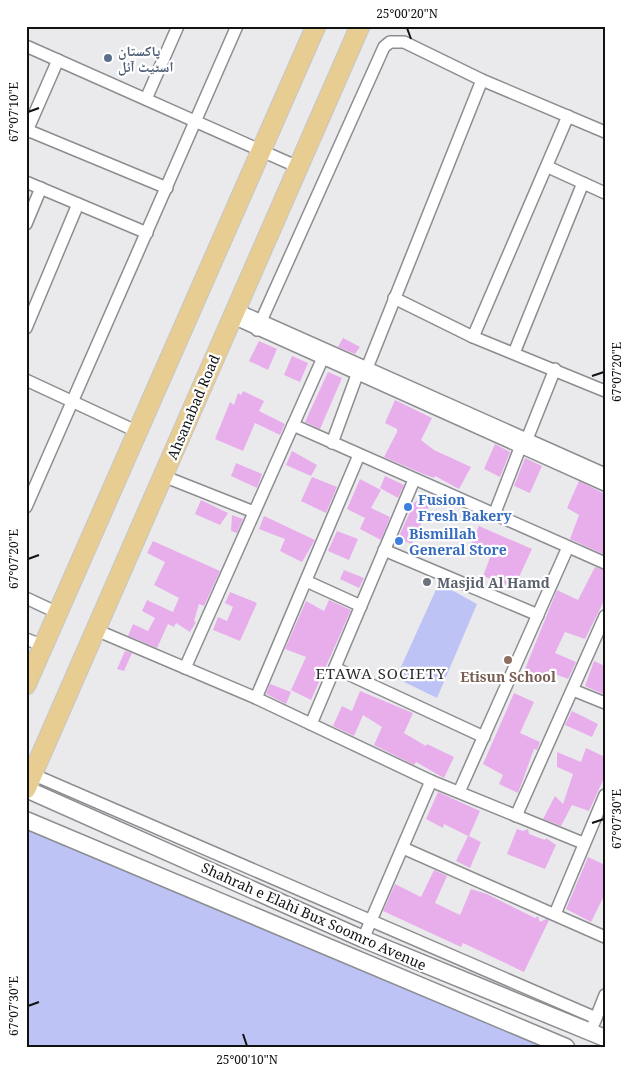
<svg xmlns="http://www.w3.org/2000/svg" width="631" height="1073" viewBox="0 0 631 1073" font-family="'Noto Serif','Noto Naskh Arabic',serif">
  <style>
    .green { fill: #bdc3f5 }
    .building { fill: #e8aeec }
    .lines { fill: none; stroke-linecap: round; stroke-linejoin: round }
    .street-casing { stroke: #8c8d90; stroke-width: 14 }
    .secondary-casing { stroke: #8c8d90; stroke-width: 19 }
    .primary-casing { stroke: #c6c6c6; stroke-width: 21 }
    .street { stroke: #fff; stroke-width: 11 }
    .secondary { stroke: #fff; stroke-width: 16 }
    .primary { stroke: #e8cd92; stroke-width: 19 }
    .ticks { fill: none; stroke: #121213; stroke-width: 2 }
    .service-dot { fill: #5c6f8a; stroke: #fff; stroke-width: 2 }
    .shop-dot { fill: #3f7fe0; stroke: #fff; stroke-width: 2 }
    .worship-dot { fill: #6b7280; stroke: #fff; stroke-width: 2 }
    .education-dot { fill: #8d6e63; stroke: #fff; stroke-width: 2 }
    .labels { text-anchor: middle; dominant-baseline: central; stroke-width: 4.5; stroke-linejoin: round; paint-order: stroke }
    .service-label { font-size: 14px; font-weight: bold; fill: #4e5e75; stroke: #fff; text-anchor: start }
    .street-label { font-size: 14px; fill: #121213; stroke: #fff }
    .shop-label { font-size: 14px; font-weight: bold; fill: #366cbe; stroke: #fff; text-anchor: start }
    .worship-label { font-size: 14px; font-weight: bold; fill: #5b616d; stroke: #fff; text-anchor: start }
    .education-label { font-size: 14px; font-weight: bold; fill: #785e54; stroke: #fff }
    .neighbourhood-label { font-size: 15px; letter-spacing: 1px; fill: #2b2c2e; stroke: #fff }
    .neatline { fill: none; stroke: #121213; stroke-width: 2 }
    .ticks-label { font-size: 12px; text-anchor: middle; fill: #121213 }
  </style>
  <rect width="100%" height="100%" fill="#eaeaed"/>
  <g class="green">
    <path d="M439 583 477 604 437 698 396 678Z"/>
    <path d="M26 821 556 1047H26Z"/>
  </g>
  <g class="building">
    <path d="M343 338 360 347 355 354 338 347Z"/>
    <path d="M259 341 277 349 268 370 249 361Z"/>
    <path d="M292 356 308 363 300 382 284 375Z"/>
    <path d="M328 372 342 378 320 429 305 422Z"/>
    <path d="M243 391 264 401 259 411 285 424 280 435 255 423 243 451 215 439 230 402 234 405 238 393 241 395Z"/>
    <path d="M395 400 432 418 421 440 434 450 471 467 459 489 435 476 434 478 421 473 384 457 397 432V429L385 423Z"/>
    <path d="M495 444 510 452 500 477 484 469Z"/>
    <path d="M292 451 317 465 311 476 286 465Z"/>
    <path d="M525 458 542 466 530 493 514 486Z"/>
    <path d="M236 463 262 474 257 488 231 476Z"/>
    <path d="M385 476 404 485 398 498 380 488Z"/>
    <path d="M312 477 337 487 326 513 301 501Z"/>
    <path d="M360 479 381 490 371 508 390 517 381 540 360 529 365 518 347 509Z"/>
    <path d="M579 481 605 494V555L570 539 579 515 567 508Z"/>
    <path d="M420 499 430 504 412 544 402 540 400 534 414 503Z"/>
    <path d="M201 500 228 513 220 525 195 514Z"/>
    <path d="M232 515 243 519 237 533 231 531Z"/>
    <path d="M264 516 315 540 302 562 280 551 285 539 259 529Z"/>
    <path d="M479 526 532 549 514 588 483 576 491 555 470 546Z"/>
    <path d="M337 531 358 539 349 560 328 551Z"/>
    <path d="M153 541 220 571 204 606 199 604 194 621 196 622 190 632 176 623 174 627 168 624 157 648 128 636 133 624 148 631 155 618 142 611 147 600 173 612 179 598 154 585 165 562 147 553Z"/>
    <path d="M595 567 605 570V598L600 609 585 639 565 632 555 653 576 662 568 679 547 671 541 683 523 674 557 590 578 600Z"/>
    <path d="M344 570 364 578 359 588 340 579Z"/>
    <path d="M230 592 257 603 240 641 213 630 218 617 227 621 233 607 225 603Z"/>
    <path d="M329 600 351 610 311 700 291 690 306 657 285 649 306 601 324 611Z"/>
    <path d="M125 651 132 653 124 671 117 669Z"/>
    <path d="M594 661 605 666V695L585 686Z"/>
    <path d="M270 684 291 692 286 704 266 694Z"/>
    <path d="M360 691 413 713 404 733 426 746 427 744 454 757 444 778 416 762 414 765 374 745 382 727 363 715 354 736 333 726 342 706 352 711Z"/>
    <path d="M514 693 534 702 520 733 540 742 537 750 534 749 518 793 499 784 503 775 483 764Z"/>
    <path d="M572 711 598 724 592 737 565 725Z"/>
    <path d="M586 748 605 757V776L589 811 572 805 561 826 543 819 555 796 563 804 573 774 557 767V752L581 762Z"/>
    <path d="M438 792 480 811 469 836 481 842 470 868 456 861 468 836 444 824 443 828 426 819Z"/>
    <path d="M517 829 523 831 528 829 529 834 545 840 546 838 556 845 545 869 507 854Z"/>
    <path d="M588 857 605 865V894L591 922 566 909Z"/>
    <path d="M434 870 447 876 435 903 460 915 471 889 487 894 535 918 538 916 540 922 546 919 549 920 524 972 463 943 461 947 383 911 395 884 421 897Z"/>
  </g>
  <g class="lines">
    <defs>
      <g id="street">
        <path d="M26 46 298 167"/>
        <path d="M146 99 178 26"/>
        <path d="M27 130 167 188"/>
        <path d="M26 133 58 60"/>
        <path d="M548 167 605 193"/>
        <path d="M26 182 147 233"/>
        <path d="M26 224 41 188"/>
        <path d="M394 298 473 337 605 391"/>
        <path d="M235 309 605 474"/>
        <path d="M231 317 605 485"/>
        <path d="M26 328 78 204"/>
        <path d="M257 330 384 47 390 42H404L482 80 605 132"/>
        <path d="M473 337 568 116"/>
        <path d="M514 353 583 183"/>
        <path d="M367 368 482 80"/>
        <path d="M26 380 138 432"/>
        <path d="M293 425 605 563"/>
        <path d="M527 439 555 369"/>
        <path d="M332 443 357 375"/>
        <path d="M163 476 254 512"/>
        <path d="M26 507 237 26"/>
        <path d="M494 515 520 448"/>
        <path d="M384 550 538 615"/>
        <path d="M306 581 361 606"/>
        <path d="M26 598 58 613"/>
        <path d="M96 630 256 698 431 781 583 843"/>
        <path d="M26 639 44 646"/>
        <path d="M185 668 322 360"/>
        <path d="M335 668 484 737"/>
        <path d="M573 690 605 703"/>
        <path d="M256 698 359 455"/>
        <path d="M311 724 414 480"/>
        <path d="M32 774 596 1018"/>
        <path d="M459 792 568 547"/>
        <path d="M516 816 605 616"/>
        <path d="M403 848 605 937"/>
        <path d="M555 914 605 795"/>
        <path d="M363 939 431 781"/>
        <path d="M594 1023 605 995"/>
      </g>
      <g id="secondary">
        <path d="M26 789 363 939 605 1038"/>
        <path d="M26 820 566 1047"/>
      </g>
      <g id="primary">
        <path d="M26 685 316 26"/>
        <path d="M26 789 360 26"/>
      </g>
    </defs>
    <use href="#street" class="street-casing"/>
    <use href="#secondary" class="secondary-casing"/>
    <use href="#primary" class="primary-casing"/>
    <use href="#street" class="street"/>
    <use href="#secondary" class="secondary"/>
    <use href="#primary" class="primary"/>
  </g>
  <path class="ticks" d="M407 28 411 39M28 112 39 108M592 376 604 372M28 559 39 555M592 823 604 819M28 1006 39 1002M243 1034 247 1046"/>
  <circle class="service-dot" cx="108" cy="58" r="5"/>
  <g class="shop-dot">
    <circle cx="408" cy="507" r="5"/>
    <circle cx="399" cy="541" r="5"/>
  </g>
  <circle class="worship-dot" cx="427" cy="582" r="5"/>
  <circle class="education-dot" cx="508" cy="660" r="5"/>
  <g class="labels">
    <g class="service-label">
      <text x="118" y="50">پاکستان<tspan x="118" dy="16">اسٹیٹ آئل</tspan></text>
    </g>
    <g class="street-label">
      <text transform="translate(193 407) rotate(-67)">Ahsanabad Road</text>
      <text transform="translate(314 916) rotate(24)">Shahrah e Elahi Bux Soomro Avenue</text>
    </g>
    <g class="shop-label">
      <text x="418" y="499">Fusion<tspan x="418" dy="16">Fresh Bakery</tspan></text>
      <text x="409" y="533">Bismillah<tspan x="409" dy="16">General Store</tspan></text>
    </g>
    <g class="worship-label">
      <text x="437" y="582">Masjid Al Hamd</text>
    </g>
    <g class="education-label">
      <text x="508" y="676">Etisun School</text>
    </g>
    <g class="neighbourhood-label">
      <text x="381" y="673">ETAWA SOCIETY</text>
    </g>
  </g>
  <rect width="631" height="1073" fill="none" stroke="#ffffff" stroke-width="55"/>
  <rect x="28" y="28" width="576" height="1018" class="neatline"/>
  <g class="ticks-label">
    <text x="407" y="18">25°00'20"N</text>
    <text transform="translate(14 112) rotate(-90)" y="4">67°07'10"E</text>
    <text transform="translate(617 372) rotate(-90)" y="4">67°07'20"E</text>
    <text transform="translate(14 559) rotate(-90)" y="4">67°07'20"E</text>
    <text transform="translate(617 819) rotate(-90)" y="4">67°07'30"E</text>
    <text transform="translate(14 1006) rotate(-90)" y="4">67°07'30"E</text>
    <text x="247" y="1064">25°00'10"N</text>
  </g>
</svg>
